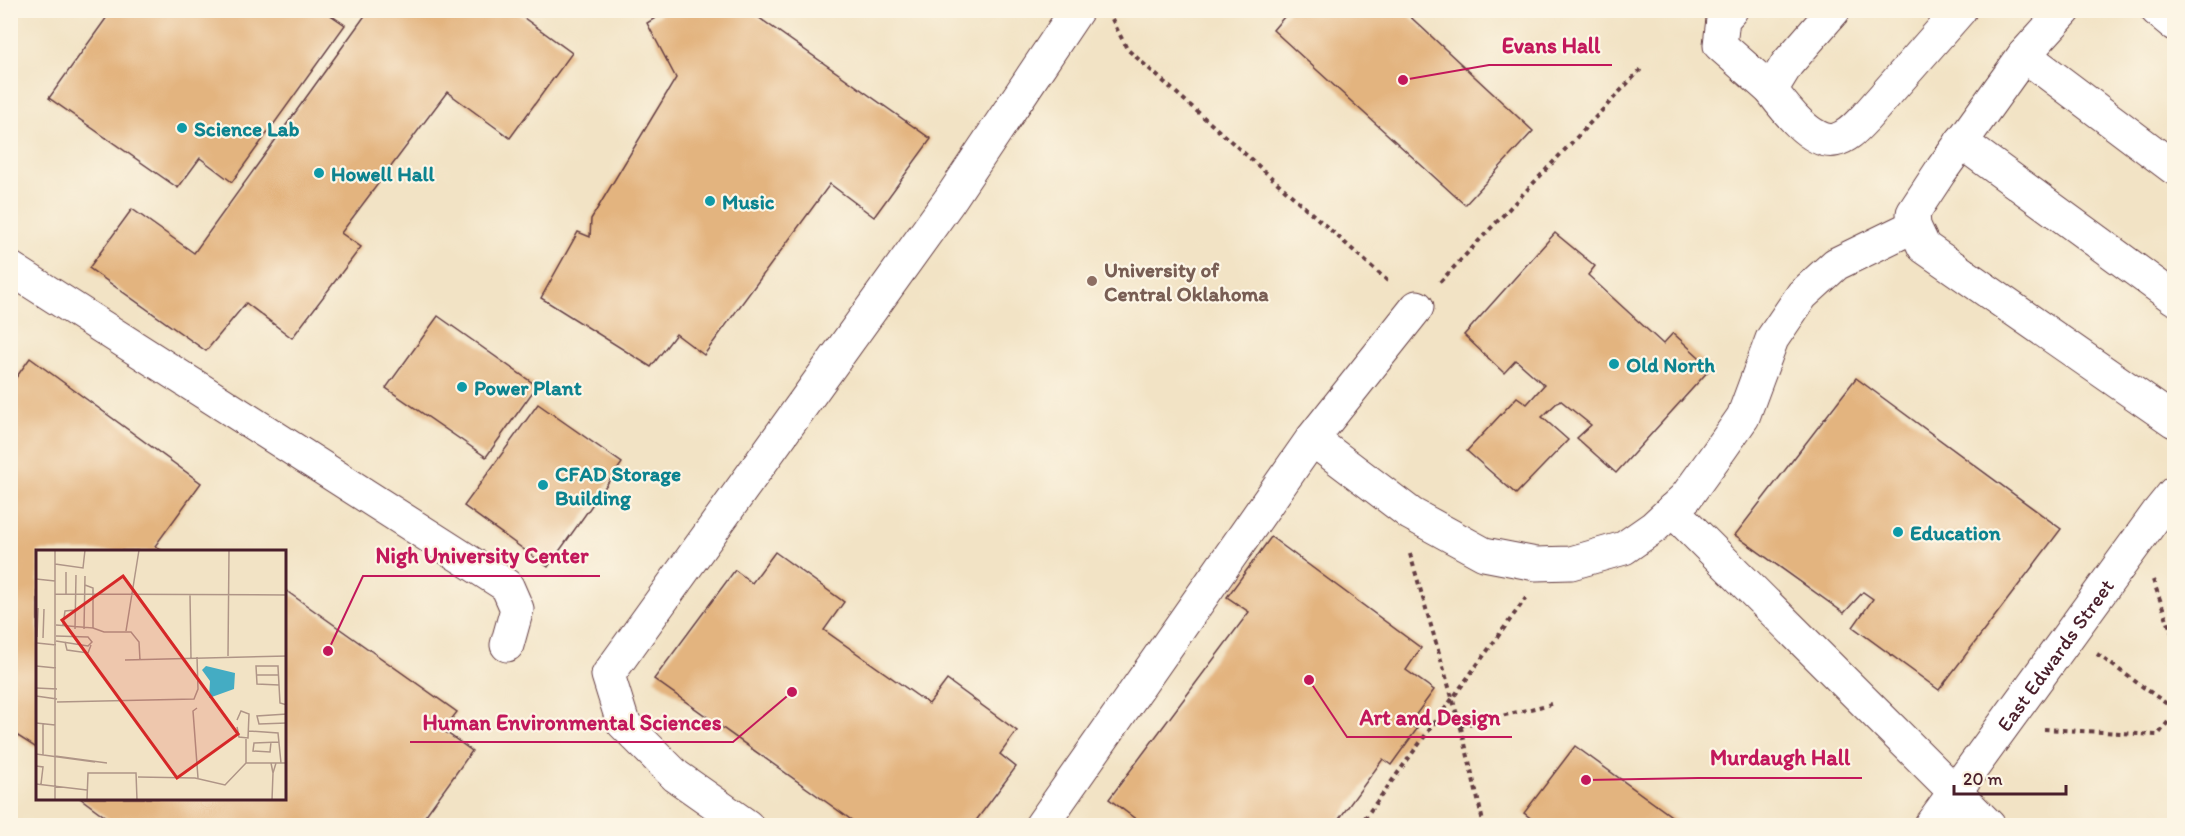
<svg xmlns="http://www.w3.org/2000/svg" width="2185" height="836" viewBox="0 0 2185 836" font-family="Itim,sans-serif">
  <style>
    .building { fill: #e3b47f }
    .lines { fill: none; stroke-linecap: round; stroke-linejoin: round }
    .minor-casing { stroke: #633c42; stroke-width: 35 }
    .path { stroke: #633c42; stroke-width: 4; stroke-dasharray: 4.5 4.5; stroke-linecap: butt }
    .minor { stroke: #fff; stroke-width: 33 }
    .culture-dot { fill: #0f9aa8; stroke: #fcf5e5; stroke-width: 2 }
    .education-dot { fill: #8d6e63; stroke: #fcf5e5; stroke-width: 2 }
    .labels { text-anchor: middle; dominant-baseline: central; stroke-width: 4.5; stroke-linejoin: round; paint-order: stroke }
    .culture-label { font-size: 21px; font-weight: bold; fill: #0d838f; stroke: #fcf5e5; text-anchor: start }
    .education-label { font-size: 21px; font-weight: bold; fill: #785e54; stroke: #fcf5e5; text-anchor: start }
    .street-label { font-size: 21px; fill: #4a1f2b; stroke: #fcf5e5 }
    .inset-road { fill: none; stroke: #af9587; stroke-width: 1.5 }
    .view { fill: #d62828; fill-opacity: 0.15; stroke: #d62828; stroke-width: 3 }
    .inset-edge { fill: none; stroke: #4a1f2b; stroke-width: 3 }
    .leader { fill: none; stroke: #c2185b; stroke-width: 2 }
    .callout-dot { fill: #c2185b; stroke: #fcf5e5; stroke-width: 2 }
    .callout-label { font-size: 22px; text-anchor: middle; font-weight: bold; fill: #c2185b; stroke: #fcf5e5; stroke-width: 4.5; stroke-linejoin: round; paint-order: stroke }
  </style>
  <rect width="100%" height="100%" fill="#fcf5e5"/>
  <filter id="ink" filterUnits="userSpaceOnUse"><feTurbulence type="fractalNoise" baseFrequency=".0167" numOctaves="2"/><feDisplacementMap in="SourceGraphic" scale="12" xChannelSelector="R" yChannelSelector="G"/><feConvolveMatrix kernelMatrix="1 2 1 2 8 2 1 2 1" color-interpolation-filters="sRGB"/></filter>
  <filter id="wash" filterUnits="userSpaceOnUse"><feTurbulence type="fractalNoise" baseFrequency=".008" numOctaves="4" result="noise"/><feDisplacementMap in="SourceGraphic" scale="24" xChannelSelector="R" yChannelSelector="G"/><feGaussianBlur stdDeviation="1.35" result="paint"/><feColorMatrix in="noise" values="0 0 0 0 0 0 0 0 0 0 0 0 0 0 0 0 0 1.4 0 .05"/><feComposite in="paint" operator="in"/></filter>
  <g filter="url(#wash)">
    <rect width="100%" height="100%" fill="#f2e3c5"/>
    <g id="blocks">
      <g class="building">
        <path d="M112 10H323L345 25 232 182 200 158 178 188 49 98Z"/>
        <path d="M369 10H513L572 53 510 138 447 92 341 233 361 247 292 338 246 303 206 351 89 268 132 209 194 253Z"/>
        <path d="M668 10H748L931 139 874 217 830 184 704 355 676 334 651 367 541 298 578 232 590 237 591 219 676 78 647 23Z"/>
        <path d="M1290 10H1403L1533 131 1465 205 1273 30Z"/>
        <path d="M1555 233 1595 266 1588 275 1663 344 1673 333 1711 368 1616 473 1577 438 1591 425 1560 400 1542 417 1568 440 1516 494 1467 451 1517 397 1527 404 1544 385 1516 360 1504 373 1464 335Z"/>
        <path d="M438 316 537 386 486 457 386 388Z"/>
        <path d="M30 358 201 483 155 546 162 551H38V749L10 731V386Z"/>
        <path d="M1856 378 2061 529 1939 690 1853 627 1873 599 1863 592 1844 613 1735 535Z"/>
        <path d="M538 404 622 463 548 567 464 506Z"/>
        <path d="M1271 537 1421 648 1406 670 1434 690 1409 724 1417 729 1391 765 1383 759 1334 826H1145L1109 799 1249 612 1227 597Z"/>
        <path d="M775 552 844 602 824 630 929 704 947 680 1017 731 1000 754 1016 767 972 826H860L654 679 735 570 752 583Z"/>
        <path d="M285 590 457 712 443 730 472 751 418 826H118L80 798H285Z"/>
        <path d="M1575 746 1685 826H1541L1524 813Z"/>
      </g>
    </g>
  </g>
  <g filter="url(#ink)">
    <use href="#blocks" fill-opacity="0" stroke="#633c42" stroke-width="1.5"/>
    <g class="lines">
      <defs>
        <g id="minor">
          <path d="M1731 10 1723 19 1720 45 1771 90"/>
          <path d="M1834 10 1787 64 1771 90C1783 106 1812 145 1835 140 1848 137 1856 127 1865 118L1960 10"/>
          <path d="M2065 10 2024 55 1940 172 1913 213 1914 226 1924 247 2174 421"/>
          <path d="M2157 10 2174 24"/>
          <path d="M2024 55 2174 168"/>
          <path d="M1961 142 2174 298"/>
          <path d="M10 268 507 586 517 609 507 645"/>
          <path d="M1312 439 1411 514 1484 554 1536 564 1571 563 1624 548 1654 527 1686 497 1722 447 1743 417 1772 339 1802 295 1836 264 1914 226"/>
          <path d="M1672 510 1989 826"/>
          <path d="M747 826 676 776 623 723 608 675 949 201 1077 10"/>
          <path d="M1041 826 1312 439 1417 307"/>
          <path id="s1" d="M1930 826 2157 514 2174 493"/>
        </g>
      </defs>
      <use href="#minor" class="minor-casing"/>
      <g class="path">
        <path d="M1112 19 1127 49 1390 283"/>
        <path d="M1440 282 1643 67"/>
        <path d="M1410 554 1463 735 1484 826"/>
        <path d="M2153 580 2174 639"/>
        <path d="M2097 654 2174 709"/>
        <path d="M1460 726 1551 704"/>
        <path d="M2044 729 2158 735 2174 714"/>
        <path d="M1359 826 1526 598"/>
      </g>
      <use href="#minor" class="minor"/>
    </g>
  </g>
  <g class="culture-dot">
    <circle cx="182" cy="128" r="6"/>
    <circle cx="319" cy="173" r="6"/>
    <circle cx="710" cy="201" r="6"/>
    <circle cx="1614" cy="364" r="6"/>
    <circle cx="462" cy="387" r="6"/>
    <circle cx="543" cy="485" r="6"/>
    <circle cx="1898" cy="532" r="6"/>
  </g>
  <circle class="education-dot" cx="1092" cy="281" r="6"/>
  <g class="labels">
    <g class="culture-label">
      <text x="194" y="128">Science Lab</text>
      <text x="331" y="173">Howell Hall</text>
      <text x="722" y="201">Music</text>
      <text x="1626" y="364">Old North</text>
      <text x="474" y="387">Power Plant</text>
      <text x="555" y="473">CFAD Storage<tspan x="555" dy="24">Building</tspan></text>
      <text x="1910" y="532">Education</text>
    </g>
    <g class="education-label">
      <text x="1104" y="269">University of<tspan x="1104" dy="24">Central Oklahoma</tspan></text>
    </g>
    <g class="street-label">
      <text stroke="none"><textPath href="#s1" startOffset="212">East Edwards Street</textPath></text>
    </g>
  </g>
  <g transform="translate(36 550)">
    <rect width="250" height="250" fill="#f2e3c5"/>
    <path d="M170 116 199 123 198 139 173 148 174 131 166 120Z" fill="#44acc3"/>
    <path class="inset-road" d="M19 0V250M19 14 47 18 49 0M30 22V44M0 29 19 31M19 44 251 45M154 45 155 109M20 75 57 78V38L49 35M27 75 29 61 39 60M57 78 68 82H95L103 92 104 110M39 79 40 25M48 79 49 26M90 81 103 0M20 86 52 87 56 92 52 96 20 91M1 87 2 58M7 88 8 59M29 92 31 100 52 103 55 95M1 93 20 95M192 106 193 0M89 110 251 106M0 116 20 118M220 125H243M243 135 221 134 220 116H242V117L244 153 251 155M0 138 21 139M0 146 21 149M21 152 158 149 162 139 161 107M161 158 157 161 162 228M251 164 221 166 223 174 251 173M201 170 205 161 213 164 212 188 203 187 201 177M0 173 19 175M213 181 242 183 245 213M210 189V213M235 192 234 202 217 201 218 193 243 192M0 204 59 212M7 205V174M19 206 71 213M235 213 237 223 240 213M0 216 7 217 5 234M102 227 159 228 189 235 210 213H251M0 234 51 240M51 250 52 223H100L101 250M236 250 237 223"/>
    <path class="view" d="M87 26 202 184 141 228 26 70Z"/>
    <rect width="250" height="250" class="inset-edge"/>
  </g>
  <path class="leader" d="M1403 80L1489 65H1612M328 651L363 576H600M1309 680L1347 737H1512M792 692L733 742H410M1586 780L1698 778H1862"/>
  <g class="callout-dot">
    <circle cx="1403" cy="80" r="6"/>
    <circle cx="328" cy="651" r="6"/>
    <circle cx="1309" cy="680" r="6"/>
    <circle cx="792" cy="692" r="6"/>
    <circle cx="1586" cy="780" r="6"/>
  </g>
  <g class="callout-label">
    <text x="1551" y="53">Evans Hall</text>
    <text x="482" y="563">Nigh University Center</text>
    <text x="1430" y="725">Art and Design</text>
    <text x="572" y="730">Human Environmental Sciences</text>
    <text x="1780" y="765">Murdaugh Hall</text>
  </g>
  <rect width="2185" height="836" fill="none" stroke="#fcf5e5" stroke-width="36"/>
  <path d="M1954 785v9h112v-9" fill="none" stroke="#4a1f2b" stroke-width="3"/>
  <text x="1963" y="785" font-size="18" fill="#4a1f2b" stroke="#fcf5e5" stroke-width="4.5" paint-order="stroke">20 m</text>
</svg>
